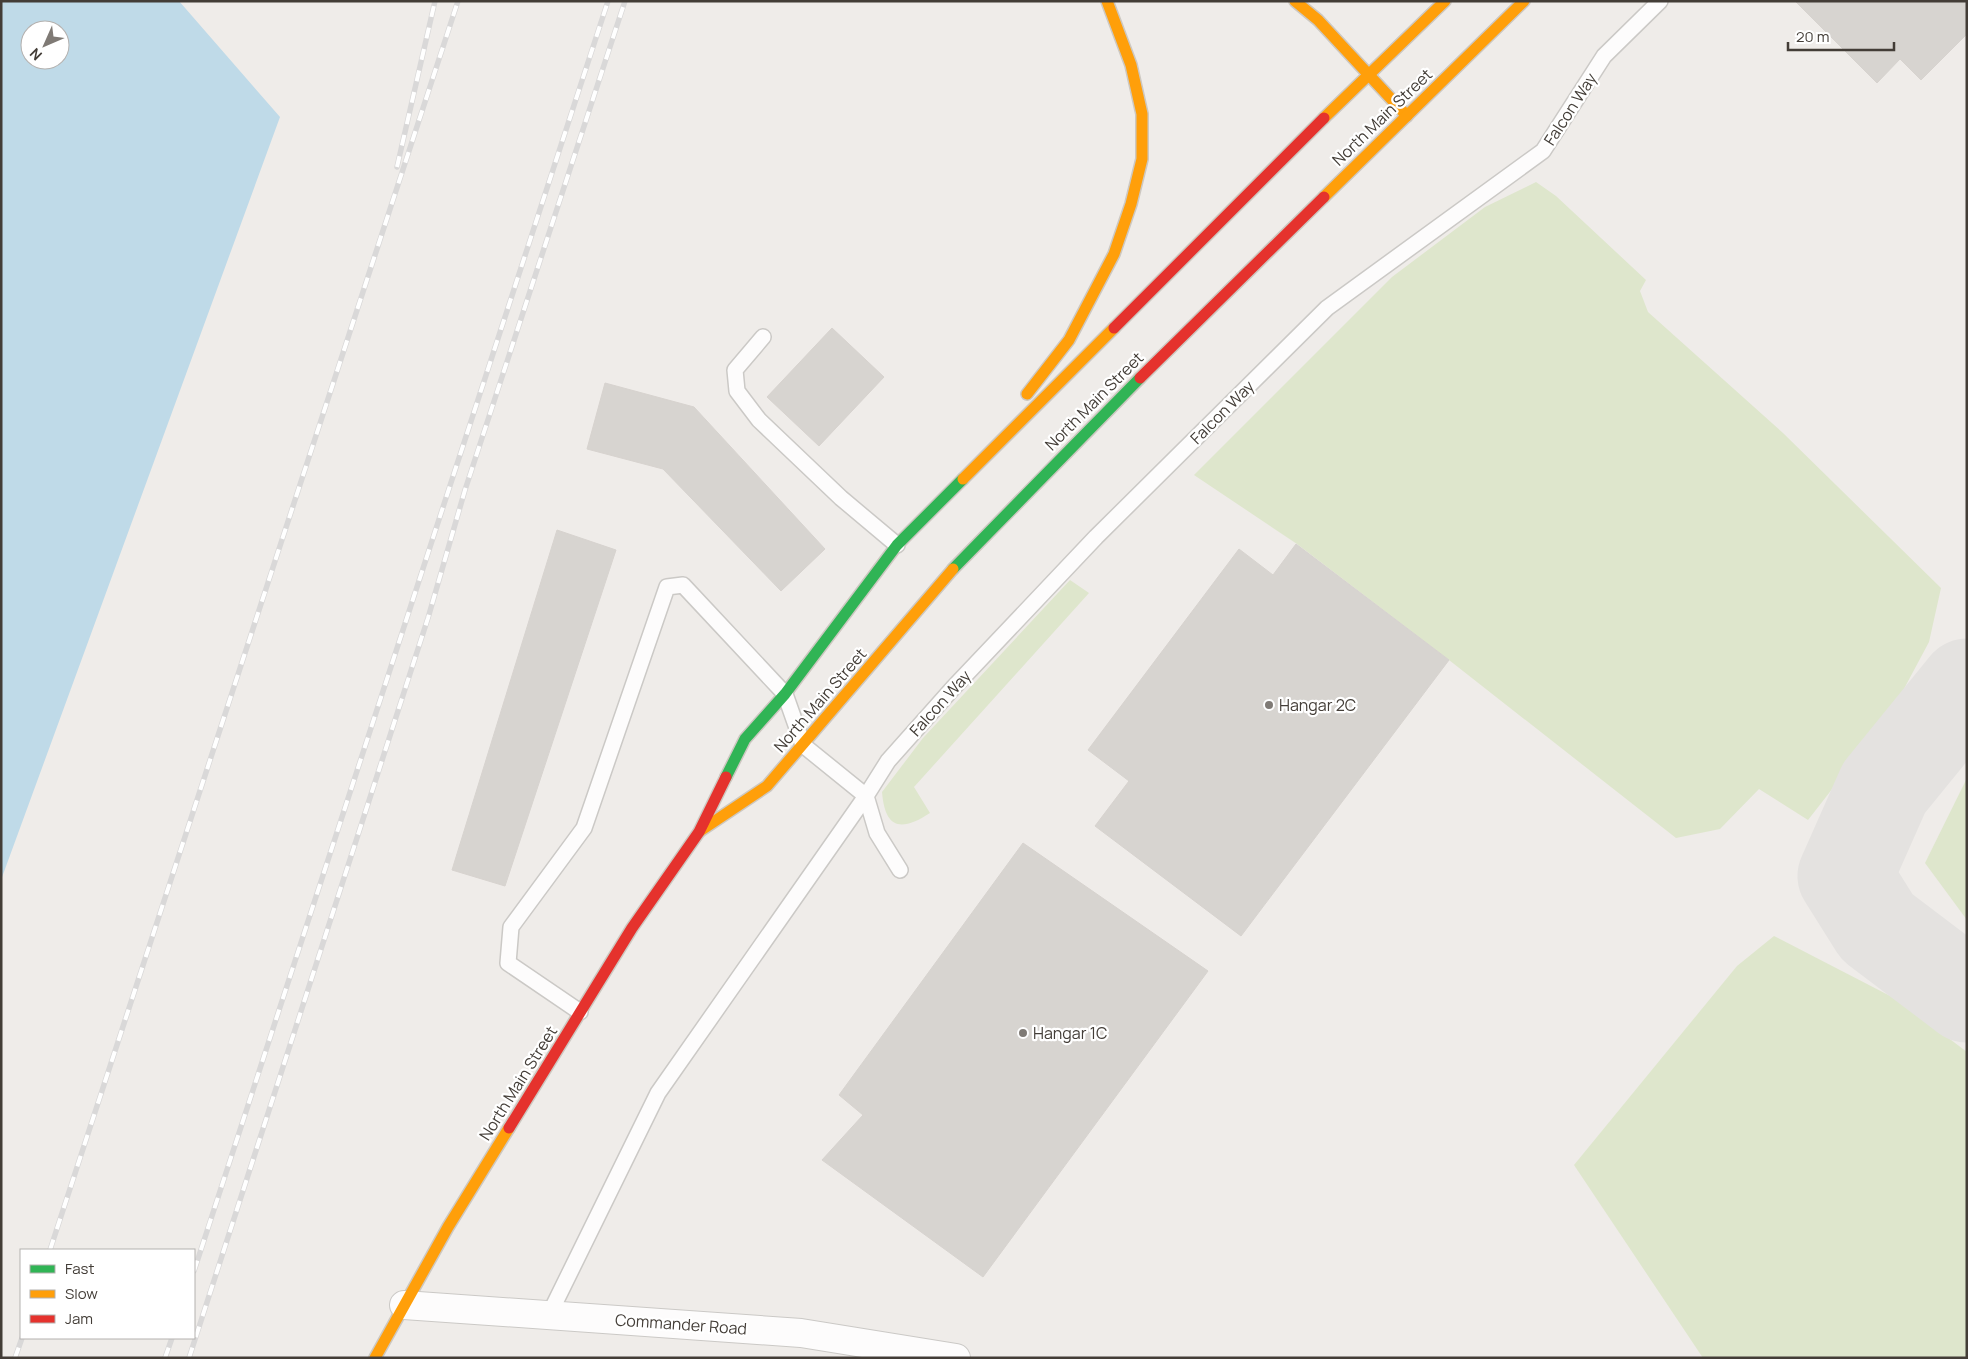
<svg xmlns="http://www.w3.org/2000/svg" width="1968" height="1359" viewBox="0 0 1968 1359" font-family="Manrope,sans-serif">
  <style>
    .green { fill: #dee6cc }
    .water { fill: #bfdae8; fill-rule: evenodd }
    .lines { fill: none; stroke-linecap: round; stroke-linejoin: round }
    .taxiway { stroke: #e4e2e0; stroke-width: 95 }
    .building { fill: #d7d4d0; stroke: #d7d3cf }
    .lane-casing { stroke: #cbc9c6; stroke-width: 18 }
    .street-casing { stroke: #cbc9c6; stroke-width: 30 }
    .fast-casing { stroke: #cdc8c1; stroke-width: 14 }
    .slow-casing { stroke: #cdc8c1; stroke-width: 14 }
    .jam-casing { stroke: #cdc8c1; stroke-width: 14 }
    .lane { stroke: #fdfcfc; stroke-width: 15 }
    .street { stroke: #fdfcfc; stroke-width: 28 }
    .fast { stroke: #30b455; stroke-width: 11 }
    .slow { stroke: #ff9f0a; stroke-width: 11 }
    .jam { stroke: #e5322d; stroke-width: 11 }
    .rail-casing { stroke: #d9d8d8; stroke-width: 5.5 }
    .rail { stroke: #fff; stroke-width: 4; stroke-dasharray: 11; stroke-linecap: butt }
    .poi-dot { fill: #7f7a75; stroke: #fff; stroke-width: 2 }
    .labels { text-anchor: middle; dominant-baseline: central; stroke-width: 4.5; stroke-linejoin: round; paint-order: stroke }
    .street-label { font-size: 16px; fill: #433d37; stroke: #fff }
    .poi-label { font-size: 16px; fill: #433d37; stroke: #fff; text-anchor: start }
  </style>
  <rect width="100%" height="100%" fill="#efece9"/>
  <g class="green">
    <path d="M1536 182 1556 196 1646 280 1640 291 1648 312 1783 433 1941 588 1929 642 1890 715 1808 820 1759 789 1720 829 1676 838 1449 660 1297 544 1194 475 1392 277 1485 207Z"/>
    <path d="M1070 580 1089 593 914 787 930 813C901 832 885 829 882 792L923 738Z"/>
    <path d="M1967 778V920L1925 863Z"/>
    <path d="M1774 936 1898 1000 1967 1052V1358H1703L1574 1165 1737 966Z"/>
  </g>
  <path class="water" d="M1 1H179L280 117 1 880ZM30 30H60V60H30Z"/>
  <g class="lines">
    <path class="taxiway" d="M1967 686 1884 788 1845 876 1877 927 1967 995"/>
  </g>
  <g class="building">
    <path d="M1795 1H1967V34L1921 80 1900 59 1877 83Z"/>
    <path d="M832 328 884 377 819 446 767 397Z"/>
    <path d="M605 383 694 407 825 549 781 591 663 469 587 449Z"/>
    <path d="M557 530 616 550 505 886 452 870Z"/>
    <path d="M1296 544 1449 660 1241 936 1095 826 1129 781 1088 750 1239 549 1273 575Z"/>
    <path d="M1023 843 1208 971 983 1277 822 1160 863 1115 839 1095Z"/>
  </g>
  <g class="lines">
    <defs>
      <g id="lane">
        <path d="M763 337 735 370 737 391 759 420 841 498 897 545"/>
        <path d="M900 870 877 833 866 796 888 761 953 688 1096 537 1327 308 1543 151 1604 56 1660 1"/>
        <path d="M549 1315 658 1093 866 796 803 745 785 694 683 585 667 587 584 828 511 927 508 963 580 1012"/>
      </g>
      <path id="street" d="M404 1305 801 1333 956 1358"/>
      <g id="fast">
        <path d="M953 569 1140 378"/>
        <path d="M726 777 745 739 785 694 897 545 963 479"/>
      </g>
      <g id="slow">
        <path d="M1295 1 1318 20 1407 116"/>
        <path d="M1324 118 1445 1"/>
        <path d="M1324 197 1524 1"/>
        <path d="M1027 394 1069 340 1114 254 1131 204 1142 159V114L1131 65 1107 1"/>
        <path d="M963 479 1114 328"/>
        <path d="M700 831 767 786 953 569"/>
        <path d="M375 1358 448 1227 509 1128"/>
      </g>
      <g id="jam">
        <path d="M1114 328 1324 118"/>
        <path d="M1140 378 1324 197"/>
        <path d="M509 1128 632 928 699 832 726 777"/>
      </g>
    </defs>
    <use href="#lane" class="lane-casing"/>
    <use href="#street" class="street-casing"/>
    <use href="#fast" class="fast-casing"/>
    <use href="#slow" class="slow-casing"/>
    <use href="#jam" class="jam-casing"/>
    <use href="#lane" class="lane"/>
    <use href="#street" class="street"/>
    <use href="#fast" class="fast"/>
    <use href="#slow" class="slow"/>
    <use href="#jam" class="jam"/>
    <defs>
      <g id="rail">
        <path d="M397 167 435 1"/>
        <path d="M50 1250 458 1"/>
        <path d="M194 1271 608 1"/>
        <path d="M15 1358 22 1338"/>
        <path d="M165 1358 172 1338"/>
        <path d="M189 1358 428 618 465 490 625 1"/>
      </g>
    </defs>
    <use href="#rail" class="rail-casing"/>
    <use href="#rail" class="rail"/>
  </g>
  <g class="poi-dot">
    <circle cx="1269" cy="705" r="5"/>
    <circle cx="1023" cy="1033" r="5"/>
  </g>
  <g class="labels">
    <g class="street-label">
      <text transform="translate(1570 109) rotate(-57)">Falcon Way</text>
      <text transform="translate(1382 117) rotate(-44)">North Main Street</text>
      <text transform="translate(1094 401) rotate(-45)">North Main Street</text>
      <text transform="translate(1222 412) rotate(-45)">Falcon Way</text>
      <text transform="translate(820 700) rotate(-49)">North Main Street</text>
      <text transform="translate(940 703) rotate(-48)">Falcon Way</text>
      <text transform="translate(518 1083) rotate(-58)">North Main Street</text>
      <text transform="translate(681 1324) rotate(4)">Commander Road</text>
    </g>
    <g class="poi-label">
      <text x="1279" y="705">Hangar 2C</text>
      <text x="1033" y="1033">Hangar 1C</text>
    </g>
  </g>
  <rect width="1968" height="1359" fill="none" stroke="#433d37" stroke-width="5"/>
  <rect x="20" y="1249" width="175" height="90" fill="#ffffff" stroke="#b4b1af"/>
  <rect x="30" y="1265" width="25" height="8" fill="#30b455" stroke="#b4b1af"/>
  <text x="65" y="1274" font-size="15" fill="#433d37">Fast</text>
  <rect x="30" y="1290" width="25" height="8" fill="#ff9f0a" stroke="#b4b1af"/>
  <text x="65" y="1299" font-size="15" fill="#433d37">Slow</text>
  <rect x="30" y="1315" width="25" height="8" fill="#e5322d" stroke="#b4b1af"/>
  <text x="65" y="1324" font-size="15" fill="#433d37">Jam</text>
  <g transform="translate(45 45) rotate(225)"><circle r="24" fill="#ffffff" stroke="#b4b1af"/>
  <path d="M0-4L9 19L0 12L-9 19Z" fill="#7f7a75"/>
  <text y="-8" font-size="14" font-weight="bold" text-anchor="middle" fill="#433d37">N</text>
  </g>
  <path d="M1788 42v8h106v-8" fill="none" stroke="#433d37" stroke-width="2.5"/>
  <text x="1796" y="42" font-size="15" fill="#433d37" stroke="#ffffff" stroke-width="4" paint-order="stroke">20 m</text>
</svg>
